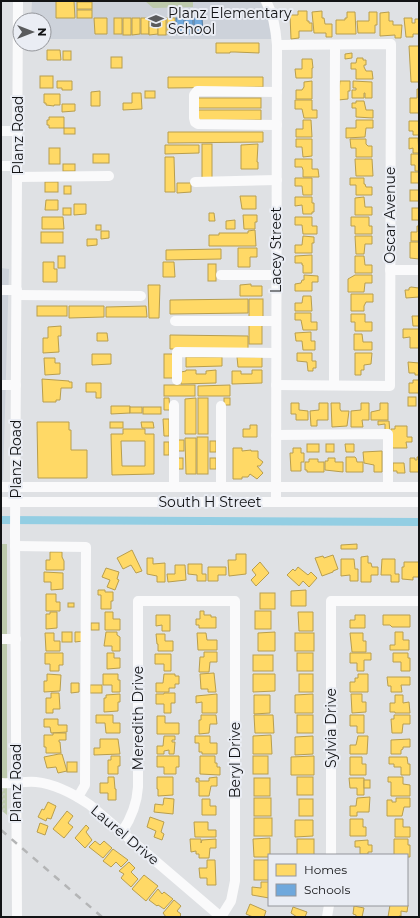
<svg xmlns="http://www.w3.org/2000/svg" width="420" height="918" viewBox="0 0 420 918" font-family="Montserrat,sans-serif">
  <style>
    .built { fill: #cdd2da }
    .green { fill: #bdcaac }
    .homes { fill: #ffd966; stroke: #b89e4e; fill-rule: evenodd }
    .schools { fill: #6fa8dc; stroke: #537ba0 }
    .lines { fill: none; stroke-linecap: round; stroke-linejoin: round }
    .canal { stroke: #93cee3; stroke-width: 8 }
    .path { stroke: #cdcdce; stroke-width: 1.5; stroke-dasharray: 2 3; stroke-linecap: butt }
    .minor { stroke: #fafafb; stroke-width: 10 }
    .rail { stroke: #b4b5b6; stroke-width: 2.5; stroke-dasharray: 7 7; stroke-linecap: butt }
    .labels { text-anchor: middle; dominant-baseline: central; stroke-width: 4; stroke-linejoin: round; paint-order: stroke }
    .poi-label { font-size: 14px; fill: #121315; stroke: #eaedf4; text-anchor: start }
    .street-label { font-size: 14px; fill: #121315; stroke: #eaedf4 }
  </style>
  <rect width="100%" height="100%" fill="#dfe1e4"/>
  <g class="built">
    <path d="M32 1H260L269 22 271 39H44V20H31Z"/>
    <path d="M1 268 9 269 3 480H1Z"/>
  </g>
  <g class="green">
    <path d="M145 1H193V7L153 8Z"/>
    <path d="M1 544H7V815L1 810Z"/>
  </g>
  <g class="homes">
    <path d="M56 1H74L75 18H56Z"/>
    <rect x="77" y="2" width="15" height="7"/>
    <rect x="77" y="10" width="15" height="8"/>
    <path d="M298 11H307V21H309V23H312V31H299V38L291 39 290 15H298Z"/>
    <path d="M322 11V18H324L325 24H332V37H326V33H314L312 12Z"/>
    <path d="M347 12H355L356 34H336V20H345V18H347Z"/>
    <path d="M369 12H377V25H375V33H358L357 21H369Z"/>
    <path d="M389 12V21H393V25H402L401 38H395V35L380 36V13Z"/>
    <path d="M94 18H107V34H95Z"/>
    <rect x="114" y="18" width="8" height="16"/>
    <rect x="123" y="18" width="8" height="17"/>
    <path d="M132 18H140V34L132 35Z"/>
    <rect x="141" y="18" width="8" height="16"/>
    <path d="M149 18H158V34L149 35Z"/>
    <rect x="158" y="18" width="8" height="17"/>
    <rect x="167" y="18" width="8" height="16"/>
    <path d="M404 18H412V23H415V19H419V34H413V37H406Z"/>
    <path d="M216 43H259V53L235 52H230V53H216Z"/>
    <path d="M409 46H419V82H411Z"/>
    <path d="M47 50H60L61 60H47Z"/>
    <rect x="63" y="51" width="8" height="9"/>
    <path d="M352 53V58L345 59V54Z"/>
    <rect x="111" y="57" width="11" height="11"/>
    <path d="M357 58H363V60H366V65H364V67L366 71H372L373 79H356V69H351V63H356Z"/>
    <path d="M302 59H312L313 68H312V78H296L295 69H302Z"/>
    <rect x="40" y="76" width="13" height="12"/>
    <path d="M168 77H263V87L168 88Z"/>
    <path d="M57 81H72V90H62V88H57Z"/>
    <path d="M312 81V99H296V90H302L304 87V82Z"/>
    <path d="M340 81H350V91H348V99L338 100Z"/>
    <path d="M353 81 372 82V98H365V93H364V98H352V90H356V88H353Z"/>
    <path d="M417 89H419V113H410V98H417Z"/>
    <path d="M100 91V106H91V92Z"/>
    <rect x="145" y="91" width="10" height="7"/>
    <path d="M132 93H141L142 109 123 110V103H132Z"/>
    <path d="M44 94H60V105H54V106L46 105V103H44Z"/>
    <rect x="198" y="98" width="63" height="10"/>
    <path d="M295 100H312V110H317V118H304L302 109H295Z"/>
    <path d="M356 101H364L366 110H373V118L356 117V108H352V103H356Z"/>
    <path d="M62 104H75V111L62 112Z"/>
    <path d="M197 110H261V120H198Z"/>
    <path d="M49 117H64V128H49V125H47V120H49Z"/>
    <path d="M303 120H311L312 137H296V129H303Z"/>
    <path d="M356 120H373V128H366L365 137 346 138V128H356Z"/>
    <path d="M409 121H419V135H413V131H409Z"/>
    <rect x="64" y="128" width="11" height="6"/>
    <path d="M168 132H263V142L168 143Z"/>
    <path d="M409 138H418L419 153H413V148L409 149Z"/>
    <path d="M296 139H312V156L303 157 302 147H296Z"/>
    <path d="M350 139H366V144L368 146H372V157H356V148H351Z"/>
    <rect x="202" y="144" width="10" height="35"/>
    <path d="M258 144 257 162H258V169H241V145Z"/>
    <path d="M165 145H199V153L165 154Z"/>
    <rect x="49" y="148" width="11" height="16"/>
    <rect x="93" y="154" width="16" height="9"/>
    <path d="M411 154H419V171H415V165H411Z"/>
    <path d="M165 157H174L175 192H165Z"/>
    <path d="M295 159H312V169H318L319 177H303V170L302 167H295Z"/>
    <path d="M355 159H372L373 176H356Z"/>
    <rect x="63" y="164" width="12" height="7"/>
    <rect x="411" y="172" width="8" height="11"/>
    <path d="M295 178H312V195H303L302 186H295Z"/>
    <path d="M350 178H364V184H365L366 187H372V195H356V185H350Z"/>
    <rect x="45" y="182" width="13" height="10"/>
    <path d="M177 183H191V192L177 193Z"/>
    <rect x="64" y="186" width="7" height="8"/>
    <rect x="410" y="190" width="9" height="11"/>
    <path d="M240 196H256V209H242Z"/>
    <path d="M295 197H312V203H314V212H312V214H303L302 205 295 206Z"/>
    <path d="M364 197 365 207H372V215H355V198Z"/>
    <path d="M46 200H58V210H45Z"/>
    <path d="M74 204H86V214L74 215Z"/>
    <rect x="63" y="208" width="8" height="7"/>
    <rect x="412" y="208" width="7" height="12"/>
    <path d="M209 213H214L215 221H209Z"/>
    <path d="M243 215H257V222H255V229H244Z"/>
    <path d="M42 217H63L64 229H42Z"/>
    <path d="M295 217H312V226H317V234H303L302 225H295Z"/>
    <path d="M351 217H369V226H372V234H355V226H351Z"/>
    <path d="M235 220V229H226V221Z"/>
    <rect x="96" y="225" width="5" height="5"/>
    <path d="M417 226H419V241H411V232H417Z"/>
    <path d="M255 230 256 246H209V235H219V233H248V231Z"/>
    <path d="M101 231H109V238L101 239Z"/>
    <rect x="41" y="232" width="22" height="11"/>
    <path d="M303 236 314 237V243H312V253H295V245H302Z"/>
    <path d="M355 236H372V244H365L364 254H356Z"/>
    <path d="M87 239H97V245L87 246Z"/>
    <path d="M410 242H419V259L410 258Z"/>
    <path d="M238 248H257V257H250V267H238Z"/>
    <path d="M221 249V259L166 260V250Z"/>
    <path d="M312 255V273H303V265H302V263H295V256Z"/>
    <rect x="58" y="256" width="7" height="12"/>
    <path d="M355 256H364L365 265H372V273H355Z"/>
    <path d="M43 262H54V269H57V282H43Z"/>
    <path d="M163 262H174L175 277H163Z"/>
    <rect x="208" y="264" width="8" height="17"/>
    <path d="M304 275 318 276V282H312V291H295V284L301 283 302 280H304Z"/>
    <path d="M355 275H372V283H365L364 292H348V279Z"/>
    <path d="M251 284V286H262V296H240V285Z"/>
    <path d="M148 285H160L159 318H149Z"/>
    <path d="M411 287 419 288V297L406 298 405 290H409V288Z"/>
    <path d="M351 294H373V302H366L364 306V311H351Z"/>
    <path d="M303 296H311L312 311H295V303H302Z"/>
    <path d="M248 299V313L170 314V300Z"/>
    <rect x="249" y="299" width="14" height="18"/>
    <rect x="37" y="306" width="30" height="10"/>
    <path d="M69 306H104V317L69 318Z"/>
    <path d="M146 306 147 317H106V307Z"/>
    <path d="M295 313H311V322H317V330H303L301 320H295Z"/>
    <path d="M351 314H365V322H372V331H355V322H351Z"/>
    <path d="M412 316H419V326H413Z"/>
    <rect x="249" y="325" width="13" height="19"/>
    <path d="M61 326V336H58L59 352 43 353V338H48V327Z"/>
    <path d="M403 329H419V348H410V337L403 338Z"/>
    <path d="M311 332V341H315V350H303L302 341H296L295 333Z"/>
    <path d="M97 333H107L108 341H97Z"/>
    <path d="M354 334H362L363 342H372V350H354Z"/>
    <path d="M170 335 248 336V350L170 349Z"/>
    <path d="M297 353H312V361H316V368H313V371H308L307 362 297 361Z"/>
    <path d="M355 353H372L371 364 364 365V370H361V375H355Z"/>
    <path d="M92 354H111V364L92 365Z"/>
    <rect x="164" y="354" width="9" height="24"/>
    <path d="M186 357H222V366L186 367Z"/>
    <path d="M237 357H262V367H238Z"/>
    <path d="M44 358H55V363H60V374L45 375Z"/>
    <path d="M408 362 419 363V375H415V373H409Z"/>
    <path d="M186 370H196V374H206V371L216 370V383L181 384V372L186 371Z"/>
    <path d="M252 370H262V383L232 384V371H241V374H252Z"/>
    <path d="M42 379 69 381V382H72V388H61L60 400H56V402H43Z"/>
    <path d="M413 380H419V393H409V383H413Z"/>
    <path d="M86 383H101V398H96V392H86Z"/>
    <rect x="164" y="385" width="31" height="11"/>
    <path d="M230 385V396H198V386Z"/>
    <rect x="408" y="397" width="8" height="9"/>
    <path d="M164 398H169L170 410H164Z"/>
    <path d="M196 398V434H185V399Z"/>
    <rect x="198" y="398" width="10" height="36"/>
    <rect x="224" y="398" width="6" height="7"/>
    <path d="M291 403H299V410L308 411V420H296V414H291Z"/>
    <path d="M319 403H328V420H317V426H311L310 411 319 410Z"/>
    <path d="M331 403H340V409L341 411H349L347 426 332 427Z"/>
    <path d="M361 403H369V420H362L363 427H351V411L361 410Z"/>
    <path d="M380 403H388V420H371V412L380 410Z"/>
    <path d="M111 406H130V413L111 414Z"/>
    <rect x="130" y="407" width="12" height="6"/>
    <rect x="143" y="407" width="18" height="7"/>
    <path d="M163 419H169V436H164Z"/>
    <path d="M378 421H389L390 433H385V424L378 425Z"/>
    <path d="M37 422H69V430H71V450H87V478H38Z"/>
    <rect x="110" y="422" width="13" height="6"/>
    <path d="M141 422H153L154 428H142Z"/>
    <path d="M250 425H257V437H243V429H250Z"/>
    <path d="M395 426H407V437H412V442H406L407 448H390L391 429H395Z"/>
    <path d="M123 429H145V434H154V474L112 475 111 434H123ZM121 441H145V466H122Z"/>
    <rect x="197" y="437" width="11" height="37"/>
    <path d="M185 438H196V474H186Z"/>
    <rect x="178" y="440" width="6" height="11"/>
    <rect x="210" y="441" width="6" height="11"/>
    <rect x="164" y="442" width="5" height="13"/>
    <rect x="307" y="444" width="12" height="8"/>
    <rect x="326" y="444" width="8" height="8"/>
    <path d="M345 444H354V452H346Z"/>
    <path d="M233 448H242V451L251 450V451H258V458L263 462 260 466H257L263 473 257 479 250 474 248 477H242V479H233Z"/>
    <path d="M293 448H301V453H304V462H301V471H291L290 453H293Z"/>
    <path d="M382 451V472H374V465L364 463 363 452Z"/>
    <path d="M346 457H355L356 458 357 462H363V472H346Z"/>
    <path d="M417 457H419V472H410V458H415V460H417Z"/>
    <rect x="178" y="458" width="5" height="11"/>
    <rect x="210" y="458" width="6" height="11"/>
    <path d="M328 458H335V462H343V472L325 470V461H328Z"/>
    <path d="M309 459H318V462H324V472H307V470H305V462H309Z"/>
    <path d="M393 463H404L405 473H397V471H393Z"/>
    <path d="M357 544V549H341V545Z"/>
    <path d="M132 550 142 571 136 573 131 565 123 569 117 558Z"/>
    <path d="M50 552H62V557L64 561V570H46V560H50Z"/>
    <path d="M236 554H246V574L229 576 228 560H236Z"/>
    <path d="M333 555 338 569 333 571V572L322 576 315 558 323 556 324 558Z"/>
    <path d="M368 556V563H371L372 567H378V575H371V582H361V557Z"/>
    <path d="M147 558H153V564L165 563V582H157V576L147 574Z"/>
    <path d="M341 559H354L355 569H358V581H350V575L341 576Z"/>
    <path d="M382 559H395V574H399V582H391V575H381Z"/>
    <path d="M260 562 269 573 256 586 251 580 256 575 252 570Z"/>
    <path d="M404 562H419V577H413V580L402 579V567H404Z"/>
    <path d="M188 564H202V574H206V581H197V575L188 574Z"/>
    <path d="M175 565H185L186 580 168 582 167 574H175Z"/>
    <path d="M208 567H226V575H218V581H208Z"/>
    <path d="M298 567 308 575 311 572 317 578 309 587 303 581 299 586 287 575 293 569 295 571Z"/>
    <path d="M106 568 119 572 117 579 119 580 115 590 107 587 110 580 102 577Z"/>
    <path d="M44 572 63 573V589L51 590V582H44Z"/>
    <path d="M98 590H105V592H113V601H111V609H101V595H98Z"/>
    <path d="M306 590V606H291V591Z"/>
    <rect x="260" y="593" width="15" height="16"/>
    <path d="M46 594H56V602H60V611H46Z"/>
    <rect x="68" y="603" width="6" height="4"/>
    <path d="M200 611H204V615H211V617H216V628H199V625H196V619H200Z"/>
    <rect x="255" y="611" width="16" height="18"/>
    <path d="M50 612H57V628L46 629V614H50Z"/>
    <path d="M105 612H113V619H120V630H105Z"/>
    <path d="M298 612H313V631H299Z"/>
    <path d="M156 615H170V631H162V625L156 626Z"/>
    <path d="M355 615H365V628H350V620H355Z"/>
    <path d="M383 615H410V627H392L390 625H383Z"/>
    <rect x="91" y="623" width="8" height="7"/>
    <rect x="62" y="632" width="10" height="10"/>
    <path d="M75 632H83V641L75 642Z"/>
    <path d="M106 632H117V635L120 637V651H112V646H104Z"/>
    <path d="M275 632V651H258V633Z"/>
    <path d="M395 632H403V640H409V650H390V645H395Z"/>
    <path d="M45 633H54V641H60V651H46Z"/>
    <path d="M197 633H206L207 640H217V650H198Z"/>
    <rect x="295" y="633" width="19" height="18"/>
    <path d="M350 633H363V641H366V652H352Z"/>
    <path d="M156 634H165V641H173V651H158V644H157Z"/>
    <path d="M204 652H217V662H210L209 672H199L200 657H204Z"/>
    <path d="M45 653H63V665H59V671H50V664H45Z"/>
    <path d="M107 653H114V658H120V668L107 669Z"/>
    <rect x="297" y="653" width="16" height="18"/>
    <path d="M350 653H371V660H364V671H357V663H350Z"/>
    <path d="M393 653H408V658H410V671H401V662H393Z"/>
    <path d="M155 654H171V671H164V664H155Z"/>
    <rect x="253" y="655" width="20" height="16"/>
    <path d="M214 673 216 692H208V689H201L200 674Z"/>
    <path d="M47 674 61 675 60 691 44 692V681H47Z"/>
    <path d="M103 674H118V680H120V692H112V685H103Z"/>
    <path d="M164 674H175V676H179V684H175V688H169V692H156V683H163Z"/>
    <path d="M253 674H275V691L253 692Z"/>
    <rect x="299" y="674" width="14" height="18"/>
    <path d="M358 674H368V692H350V682H355V678H358Z"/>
    <path d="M387 677H410V685H401L402 692H391V686H388Z"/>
    <path d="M71 683H79V692L71 693Z"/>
    <rect x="90" y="685" width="12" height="8"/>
    <path d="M51 693H59L60 709H53V713H46V698H51Z"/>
    <path d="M164 693H175V703H171V713H164V704H156V694H164Z"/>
    <path d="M120 694V702H118V711L104 712V698H106V695Z"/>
    <path d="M217 694V713H202V702L196 703V696Z"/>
    <path d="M313 694V713H295V695Z"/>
    <path d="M351 694H362V702H366V712L352 713Z"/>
    <path d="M254 695H270V713L254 714Z"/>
    <path d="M395 695H403V703L409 702 410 713H395V712H390V703H395Z"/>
    <path d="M96 715H113V723H120V733H106L105 723H96Z"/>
    <path d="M201 715H216L217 724H210L209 733 199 734V720H201Z"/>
    <path d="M254 715H273L274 733H255Z"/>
    <rect x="297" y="715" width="16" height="18"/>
    <path d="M350 715H364V733H357V726H350Z"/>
    <path d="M394 715H410V724H403L402 733H392L391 719H394Z"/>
    <path d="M157 716H165V723H179V734H157Z"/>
    <path d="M44 719H58V725H67V732L51 733 50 727H44Z"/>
    <path d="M53 733H66V740H59V742H60L61 753H46V747H44V735H53Z"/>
    <path d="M271 735 272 754H253V736Z"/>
    <path d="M164 736H175V740H172V742H175L174 754H169V750L164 751V754H157V746H163Z"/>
    <path d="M195 736H210V743H217V754H202V752H199V743H195Z"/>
    <path d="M313 736V754L295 755V737Z"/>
    <path d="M358 736H368L367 754H350V745H356Z"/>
    <path d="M100 739H118L120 754 94 755V748H100Z"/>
    <path d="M410 739V747H403V749L401 750V754H391V740Z"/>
    <path d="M59 754H62L67 771 58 773 56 767 47 768 44 757Z"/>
    <path d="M111 756H120V766H118V774H108V760H111Z"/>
    <path d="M157 756H179V767H176V774H164V767H157Z"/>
    <path d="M200 756H215V763H217V767H220V775L200 774Z"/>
    <rect x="253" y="756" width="15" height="18"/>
    <path d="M314 756V775H291V757Z"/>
    <path d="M350 757H362V764H366V775H350Z"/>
    <path d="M389 757H407L408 764H410V775H401V767H394V764H389Z"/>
    <rect x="67" y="762" width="10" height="10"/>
    <path d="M108 777H114L115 789H116V800H108V793H100V783H108Z"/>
    <path d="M157 777H173V795L158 796V789H157Z"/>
    <path d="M217 777V786H211L209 796H199V782H196V778H199V781H209V778Z"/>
    <rect x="297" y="777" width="16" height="18"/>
    <path d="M388 777H403V784L410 785V796H391V782H388Z"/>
    <rect x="254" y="778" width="16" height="18"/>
    <path d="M349 778H364V795H357V788H350Z"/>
    <rect x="364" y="780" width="6" height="8"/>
    <path d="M370 797 369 812H357V816H350V806H356L357 798Z"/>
    <path d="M164 798 174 799 173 814 154 812 155 804 163 805Z"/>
    <rect x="254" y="798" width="17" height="18"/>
    <path d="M396 798H410V807H404L402 816H387V800H392V802H396Z"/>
    <path d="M202 799H210V806H216V815H202Z"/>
    <rect x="299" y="799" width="14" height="17"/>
    <path d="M48 802 56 806 51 819 47 818 46 821 38 817 42 809 44 810Z"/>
    <path d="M67 811 73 816 68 823 73 827 64 838 53 829Z"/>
    <path d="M150 817 164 822 161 832 164 834 162 840 154 837 156 831 147 827Z"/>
    <rect x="254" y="818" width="18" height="18"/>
    <path d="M350 819H363V827H366V836H350Z"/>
    <path d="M395 819H403V827H410V837H395Z"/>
    <path d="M295 820H313V836L295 837Z"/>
    <path d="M194 822H208V830H216V837H195Z"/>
    <path d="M40 823 48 826 45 835 37 832Z"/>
    <path d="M86 825 89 828 86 832 92 840 85 848 75 838Z"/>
    <path d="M270 838V855H269V857H254L253 839Z"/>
    <path d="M190 839H201V843L202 840 216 839V848H210L209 858H199V854H196V851L191 852Z"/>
    <rect x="297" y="839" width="17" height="16"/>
    <path d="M394 839H408V845H410V857H407V855H394Z"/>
    <path d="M368 840V845H372V852H368V854H360V847H355V841Z"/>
    <path d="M95 841 100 845 104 841 112 848 103 858 89 847Z"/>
    <path d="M113 849 128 860 121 867 116 862 111 867 103 861Z"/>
    <path d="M207 860H215L216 885H207V878H200L199 868H207Z"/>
    <rect x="254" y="860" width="15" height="20"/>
    <path d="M129 862 135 868 131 872 138 879 131 887 121 878 124 874 119 871Z"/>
    <path d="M144 875 158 886 146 901 132 889Z"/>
    <path d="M261 882H269V898L252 895V887L261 888Z"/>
    <path d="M158 889 162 894 164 892 173 899 164 909 158 905 157 906 149 900Z"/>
    <path d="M174 900 181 906 177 911 181 914 180 915 182 917H166L163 913Z"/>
    <path d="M250 904 266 911 264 917H253L246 914Z"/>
    <path d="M390 905H408L407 912 401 911V916H399V917H388Z"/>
    <path d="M354 906 364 908 362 917H356V915L353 914Z"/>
    <path d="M293 907 307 912 305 917H297L291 913Z"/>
  </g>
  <g class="schools">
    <rect x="176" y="18" width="8" height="16"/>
    <rect x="185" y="18" width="8" height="16"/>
    <path d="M194 18H202L203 34H194Z"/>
  </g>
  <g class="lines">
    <path class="canal" d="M1 520 419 522"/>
    <path class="path" d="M2 789 4 791V812L2 810Z"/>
    <g class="minor">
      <path d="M266 1C274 15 276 30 277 45L276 501"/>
      <path d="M277 125 198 124 195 122 194 118V95L197 91 277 92"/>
      <path d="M1 131H18"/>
      <path d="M1 166H17"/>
      <path d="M17 177 109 176"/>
      <path d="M195 182 277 180"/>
      <path d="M390 270H419"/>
      <path d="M221 275H276"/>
      <path d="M1 290H17"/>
      <path d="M17 295 141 296"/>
      <path d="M175 321H276"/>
      <path d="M177 380V352L276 353"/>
      <path d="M1 385H16"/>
      <path d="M276 385 390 386 391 44 277 45"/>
      <path d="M334 385 335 45"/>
      <path d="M174 405V487"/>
      <path d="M221 406V487"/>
      <path d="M276 435 388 434V487"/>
      <path d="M1 487H419"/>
      <path d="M1 502H419"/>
      <path d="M15 546 86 547 85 785 78 797"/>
      <path d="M1 639H16"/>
      <path d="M1 783C12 784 24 781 36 782 55 784 74 794 90 805L221 917"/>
      <path d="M122 832C132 817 137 804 138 787V601H235V881L231 901 221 917"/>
      <path d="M331 855V601H419"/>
      <path d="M17 917 15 533 18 1"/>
      <path d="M327 917 329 905"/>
    </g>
    <path class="rail" d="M1 830 102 917"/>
  </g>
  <defs>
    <symbol id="school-bare" viewBox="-9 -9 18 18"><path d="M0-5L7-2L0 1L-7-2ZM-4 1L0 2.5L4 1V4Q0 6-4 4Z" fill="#5a5b5d" stroke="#eaedf4" stroke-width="2.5" paint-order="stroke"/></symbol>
  </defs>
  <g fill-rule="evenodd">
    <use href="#school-bare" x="145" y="10" width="22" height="22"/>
  </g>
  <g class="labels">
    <g class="poi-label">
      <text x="168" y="13">Planz Elementary<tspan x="168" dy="16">School</tspan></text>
    </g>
    <g class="street-label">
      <text transform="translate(18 135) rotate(-90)">Planz Road</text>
      <text transform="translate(390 215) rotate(-90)">Oscar Avenue</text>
      <text transform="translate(276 250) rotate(-90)">Lacey Street</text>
      <text transform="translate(16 459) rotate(-90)">Planz Road</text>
      <text x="210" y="502">South H Street</text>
      <text transform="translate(138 718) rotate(-90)">Meredith Drive</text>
      <text transform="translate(331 728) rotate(-90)">Sylvia Drive</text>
      <text transform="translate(235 760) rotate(-90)">Beryl Drive</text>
      <text transform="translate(16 783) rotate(-90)">Planz Road</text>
      <text transform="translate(125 835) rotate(40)">Laurel Drive</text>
    </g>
  </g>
  <rect width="420" height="918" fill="none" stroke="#121315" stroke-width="4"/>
  <rect x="268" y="854" width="140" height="52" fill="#eaedf4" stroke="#94969b"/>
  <rect x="276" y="864" width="20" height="12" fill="#ffd966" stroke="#94969b"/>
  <text x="304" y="874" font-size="12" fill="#121315">Homes</text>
  <rect x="276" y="884" width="20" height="12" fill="#6fa8dc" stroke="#94969b"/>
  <text x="304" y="894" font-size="12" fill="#121315">Schools</text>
  <g transform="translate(32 32) rotate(90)"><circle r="19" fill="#eaedf4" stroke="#94969b"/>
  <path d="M0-3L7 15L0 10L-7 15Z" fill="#5a5b5d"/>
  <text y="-6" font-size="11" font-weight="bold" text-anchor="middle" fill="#121315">N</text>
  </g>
</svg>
